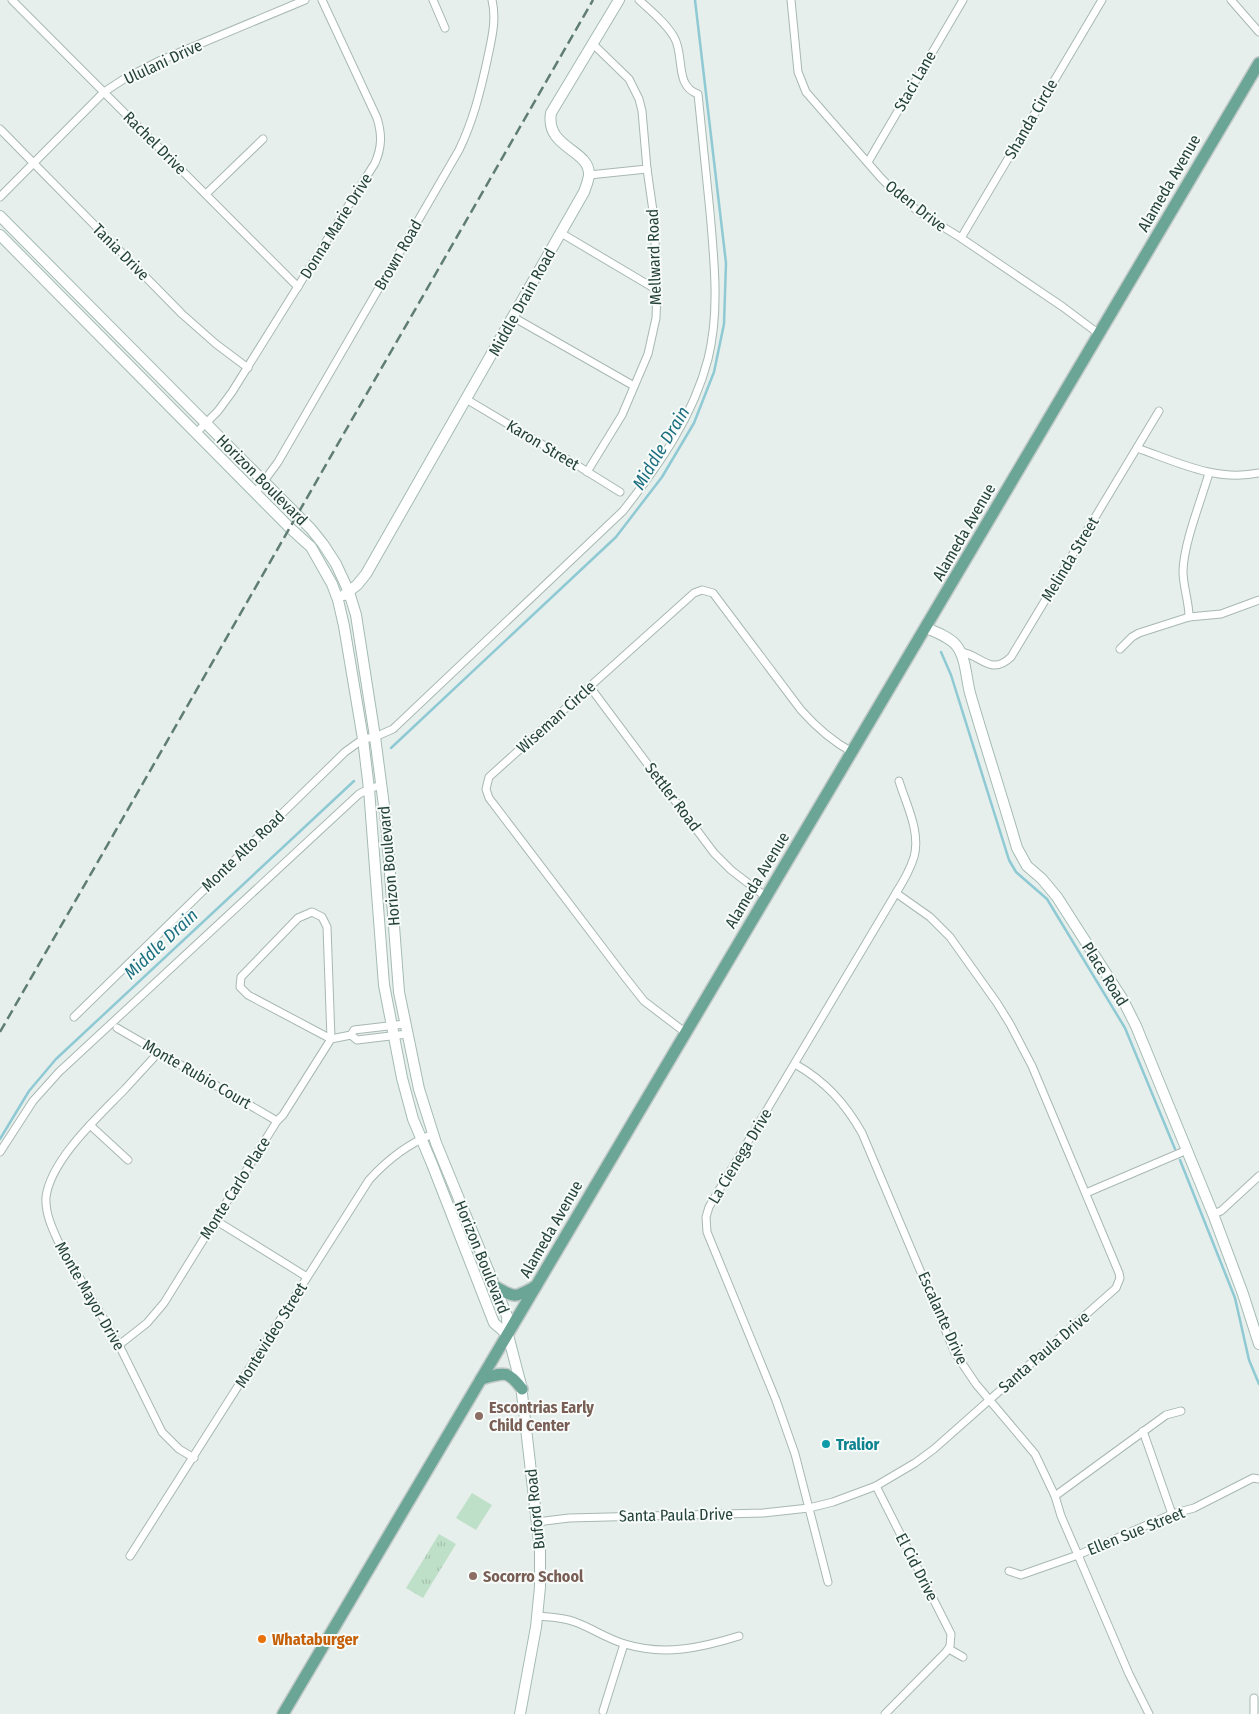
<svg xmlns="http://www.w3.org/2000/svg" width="1259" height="1714" viewBox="0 0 1259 1714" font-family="'Fira Sans Condensed',sans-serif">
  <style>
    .grass { fill: #bfe0c8 }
    .park { fill: url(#park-tufts) }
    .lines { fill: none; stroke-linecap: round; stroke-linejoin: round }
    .stream { stroke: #8ec9d4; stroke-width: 2.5 }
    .street-casing { stroke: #a8b8b2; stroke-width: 9 }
    .secondary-casing { stroke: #a4bbb3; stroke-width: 12 }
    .primary-casing { stroke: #c2cac8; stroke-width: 14 }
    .street { stroke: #fff; stroke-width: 7 }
    .secondary { stroke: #fff; stroke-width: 10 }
    .primary { stroke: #6aa596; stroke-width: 11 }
    .rail { stroke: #5f7d75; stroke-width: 2.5; stroke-dasharray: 10 5; stroke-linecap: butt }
    .education-dot { fill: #8d6e63; stroke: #f7fbf9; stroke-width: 2 }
    .culture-dot { fill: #0f9aa8; stroke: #f7fbf9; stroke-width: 2 }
    .food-dot { fill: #e8710a; stroke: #f7fbf9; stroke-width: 2 }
    .labels { text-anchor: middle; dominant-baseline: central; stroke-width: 4; stroke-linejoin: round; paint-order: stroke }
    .street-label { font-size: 16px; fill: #24423a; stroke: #f7fbf9 }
    .education-label { font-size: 16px; font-weight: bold; fill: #785e54; stroke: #f7fbf9; text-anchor: start }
    .culture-label { font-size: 16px; font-weight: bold; fill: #0d838f; stroke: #f7fbf9; text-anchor: start }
    .food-label { font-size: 16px; font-weight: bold; fill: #c56008; stroke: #f7fbf9; text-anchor: start }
    .water-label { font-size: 18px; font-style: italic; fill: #1c6f80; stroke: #f7fbf9 }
  </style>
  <defs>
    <pattern id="park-tufts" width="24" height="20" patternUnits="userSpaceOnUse" patternTransform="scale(1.25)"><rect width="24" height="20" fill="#bfe0c8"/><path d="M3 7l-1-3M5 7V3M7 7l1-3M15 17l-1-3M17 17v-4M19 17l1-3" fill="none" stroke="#a4c1ad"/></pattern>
  </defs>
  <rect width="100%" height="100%" fill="#e6efeb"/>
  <path class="grass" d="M472 1493 492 1505 476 1530 456 1518Z"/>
  <path class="park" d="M439 1534 456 1544 423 1598 406 1588Z"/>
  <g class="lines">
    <g class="stream">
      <path d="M941 652 951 675 1009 860 1016 872 1047 899 1125 1028 1175 1149"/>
      <path d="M391 748 616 537 662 477 694 423 714 372 724 324 726 263 695 0"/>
      <path d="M0 1139 29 1091 56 1059 354 781"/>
      <path d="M1180 1160 1235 1298 1249 1360 1259 1384"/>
    </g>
    <defs>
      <g id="street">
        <path d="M12 0 298 287"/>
        <path d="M433 0 445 28"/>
        <path d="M791 0 798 72 806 92 881 178 897 194 919 212 961 238 1063 307 1099 334"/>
        <path d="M1231 0 1259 32"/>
        <path d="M0 129 182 314 216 344 248 368"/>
        <path d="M868 162 963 0"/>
        <path d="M589 175 647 169"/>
        <path d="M206 194 263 139"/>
        <path d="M0 197 104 92 124 79 159 61 305 0"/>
        <path d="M561 233 657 290"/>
        <path d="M961 238 1102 0"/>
        <path d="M513 317 634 386"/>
        <path d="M466 399 575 464 620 492"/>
        <path d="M196 433 218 411 232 392 375 163C382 147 382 134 377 118L322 0"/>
        <path d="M1137 448C1177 462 1216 482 1259 473"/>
        <path d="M587 472 622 415 648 354 656 318 657 290 654 218 647 169 642 111 639 99 629 79 593 44"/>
        <path d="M256 492 278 462 459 150C473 121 480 93 487 61 491 41 497 21 492 0"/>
        <path d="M1189 617C1189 601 1183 587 1183 571 1184 542 1201 501 1209 473"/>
        <path d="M1120 649 1132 637 1139 633 1189 617 1221 614 1259 600"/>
        <path d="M960 652C981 654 990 677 1011 657L1159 411"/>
        <path d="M590 687 714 853 731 870 766 897"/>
        <path d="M312 912 322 917 327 927 331 1039 248 995 240 987 241 977 298 918Z"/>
        <path d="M74 1017 345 752 363 739 375 737 393 729 623 511C659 465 693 417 708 359 720 311 714 260 710 212 706 172 702 133 698 94 674 86 685 55 674 37 666 23 651 11 639 0"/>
        <path d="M405 1024 354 1030 351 1035 357 1040 407 1034"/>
        <path d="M117 1028 277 1121"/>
        <path d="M686 1033 644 1001 625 977 489 798 486 789 489 777 694 593 702 590 713 593 801 710C816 727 832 741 852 752"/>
        <path d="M159 1052C148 1064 136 1077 125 1089 100 1115 51 1159 46 1197 45 1213 52 1228 58 1241L119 1345 162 1432 179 1449 194 1458"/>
        <path d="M795 1064C825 1081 845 1103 862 1133L955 1353 976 1384 1035 1454 1055 1496 1061 1516 1078 1555 1129 1674 1149 1714"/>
        <path d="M90 1125 128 1160"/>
        <path d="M0 1152 33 1101 59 1072 359 794 369 789 381 785"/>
        <path d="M1086 1193 1187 1150"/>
        <path d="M1213 1214 1221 1211 1259 1176"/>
        <path d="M215 1220 307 1277"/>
        <path d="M119 1345 147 1323 164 1303 277 1121 283 1115 331 1039 351 1035"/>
        <path d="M1143 1431 1172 1514"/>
        <path d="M876 1486 951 1634 950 1646 946 1652 885 1714"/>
        <path d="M1055 1496 1166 1415 1181 1411"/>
        <path d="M537 1522 569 1518 763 1513 809 1508 833 1502 876 1486 915 1463 934 1449 1116 1288 1120 1278 1119 1273 1032 1066 1010 1024 997 1003 950 937 930 917 896 893"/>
        <path d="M130 1556 369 1180C388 1159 407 1144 433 1134"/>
        <path d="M1009 1571 1021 1575 1078 1555 1172 1514 1194 1508 1253 1478 1259 1479"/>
        <path d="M828 1582 795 1454 776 1400 707 1232 706 1217 709 1207 896 893C903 882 910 870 914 857 921 832 906 804 899 781"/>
        <path d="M537 1616C550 1617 563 1617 575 1622 592 1628 607 1639 625 1644 664 1656 701 1648 739 1636"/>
        <path d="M949 1649 963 1657"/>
        <path d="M603 1711 624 1644"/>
        <path d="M1254 1714V1698"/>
      </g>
      <g id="secondary">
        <path d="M0 216 311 529 323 544 336 564 349 592 356 615 375 737 386 821 399 992 419 1089 436 1143 507 1316 508 1335 521 1385 540 1550V1587L536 1627 520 1714"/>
        <path d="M0 235 290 528 311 547 332 584 338 600 344 626 363 739 369 789 384 985 402 1078 413 1119 432 1164 494 1323 508 1335"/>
        <path d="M344 595 357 585 366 574 584 192C586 187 588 181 589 176 591 149 545 149 551 113L619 0"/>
        <path d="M926 628C936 632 949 637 956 645 966 657 966 678 970 693 985 745 1002 796 1017 848L1027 866 1042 879 1057 897 1123 1000 1136 1026 1213 1214 1243 1294 1259 1344"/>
      </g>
      <g id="primary">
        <path d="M496 1287C516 1299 516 1297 536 1286"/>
        <path d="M481 1379C504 1373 507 1369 522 1389"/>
        <path d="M283 1714 1259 63"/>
      </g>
    </defs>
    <use href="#street" class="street-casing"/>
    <use href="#secondary" class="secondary-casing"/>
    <use href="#primary" class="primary-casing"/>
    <use href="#street" class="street"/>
    <use href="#secondary" class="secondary"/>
    <use href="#primary" class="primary"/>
    <path class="rail" d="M0 1032 593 0"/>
  </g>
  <g class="education-dot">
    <circle cx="479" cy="1416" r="5"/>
    <circle cx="473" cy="1576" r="5"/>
  </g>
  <circle class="culture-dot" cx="826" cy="1444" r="5"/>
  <circle class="food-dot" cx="262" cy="1639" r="5"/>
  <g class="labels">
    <g class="street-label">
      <text transform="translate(163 62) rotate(-25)">Ululani Drive</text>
      <text transform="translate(915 81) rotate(-60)">Staci Lane</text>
      <text transform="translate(1031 119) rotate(-60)">Shanda Circle</text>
      <text transform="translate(155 143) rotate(45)">Rachel Drive</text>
      <text transform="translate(1169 183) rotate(-60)">Alameda Avenue</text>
      <text transform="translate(916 206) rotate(38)">Oden Drive</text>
      <text transform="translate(336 226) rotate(-58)">Donna Marie Drive</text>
      <text transform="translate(121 252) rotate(45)">Tania Drive</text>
      <text transform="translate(398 255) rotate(-60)">Brown Road</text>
      <text transform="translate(654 257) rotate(-92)">Mellward Road</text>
      <text transform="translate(522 302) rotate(-61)">Middle Drain Road</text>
      <text transform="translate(543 445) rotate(31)">Karon Street</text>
      <text transform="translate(262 480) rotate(45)">Horizon Boulevard</text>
      <text transform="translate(964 532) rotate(-60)">Alameda Avenue</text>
      <text transform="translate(1070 559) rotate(-59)">Melinda Street</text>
      <text transform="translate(556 717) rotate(-42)">Wiseman Circle</text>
      <text transform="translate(673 797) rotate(53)">Settler Road</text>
      <text transform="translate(243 851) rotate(-44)">Monte Alto Road</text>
      <text transform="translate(389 866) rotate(-95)">Horizon Boulevard</text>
      <text transform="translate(757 880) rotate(-59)">Alameda Avenue</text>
      <text transform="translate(1105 974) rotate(58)">Place Road</text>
      <text transform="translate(197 1074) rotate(30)">Monte Rubio Court</text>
      <text transform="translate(740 1156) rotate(-59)">La Cienega Drive</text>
      <text transform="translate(235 1188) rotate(-58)">Monte Carlo Place</text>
      <text transform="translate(551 1229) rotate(-60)">Alameda Avenue</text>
      <text transform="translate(482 1257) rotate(68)">Horizon Boulevard</text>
      <text transform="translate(90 1296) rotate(60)">Monte Mayor Drive</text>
      <text transform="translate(943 1318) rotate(66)">Escalante Drive</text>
      <text transform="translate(271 1335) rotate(-58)">Montevideo Street</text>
      <text transform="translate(1044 1352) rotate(-41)">Santa Paula Drive</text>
      <text transform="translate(535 1509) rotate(-96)">Buford Road</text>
      <text transform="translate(676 1515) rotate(-1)">Santa Paula Drive</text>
      <text transform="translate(1136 1531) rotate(-22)">Ellen Sue Street</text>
      <text transform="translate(917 1567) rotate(63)">El Cid Drive</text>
    </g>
    <g class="education-label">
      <text x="489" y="1407">Escontrias Early<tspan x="489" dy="18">Child Center</tspan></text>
      <text x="483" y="1576">Socorro School</text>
    </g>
    <g class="culture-label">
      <text x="836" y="1444">Tralior</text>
    </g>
    <g class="food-label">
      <text x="272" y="1639">Whataburger</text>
    </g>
    <g class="water-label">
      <text transform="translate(661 448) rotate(-59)">Middle Drain</text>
      <text transform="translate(161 944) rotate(-43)">Middle Drain</text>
    </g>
  </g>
</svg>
